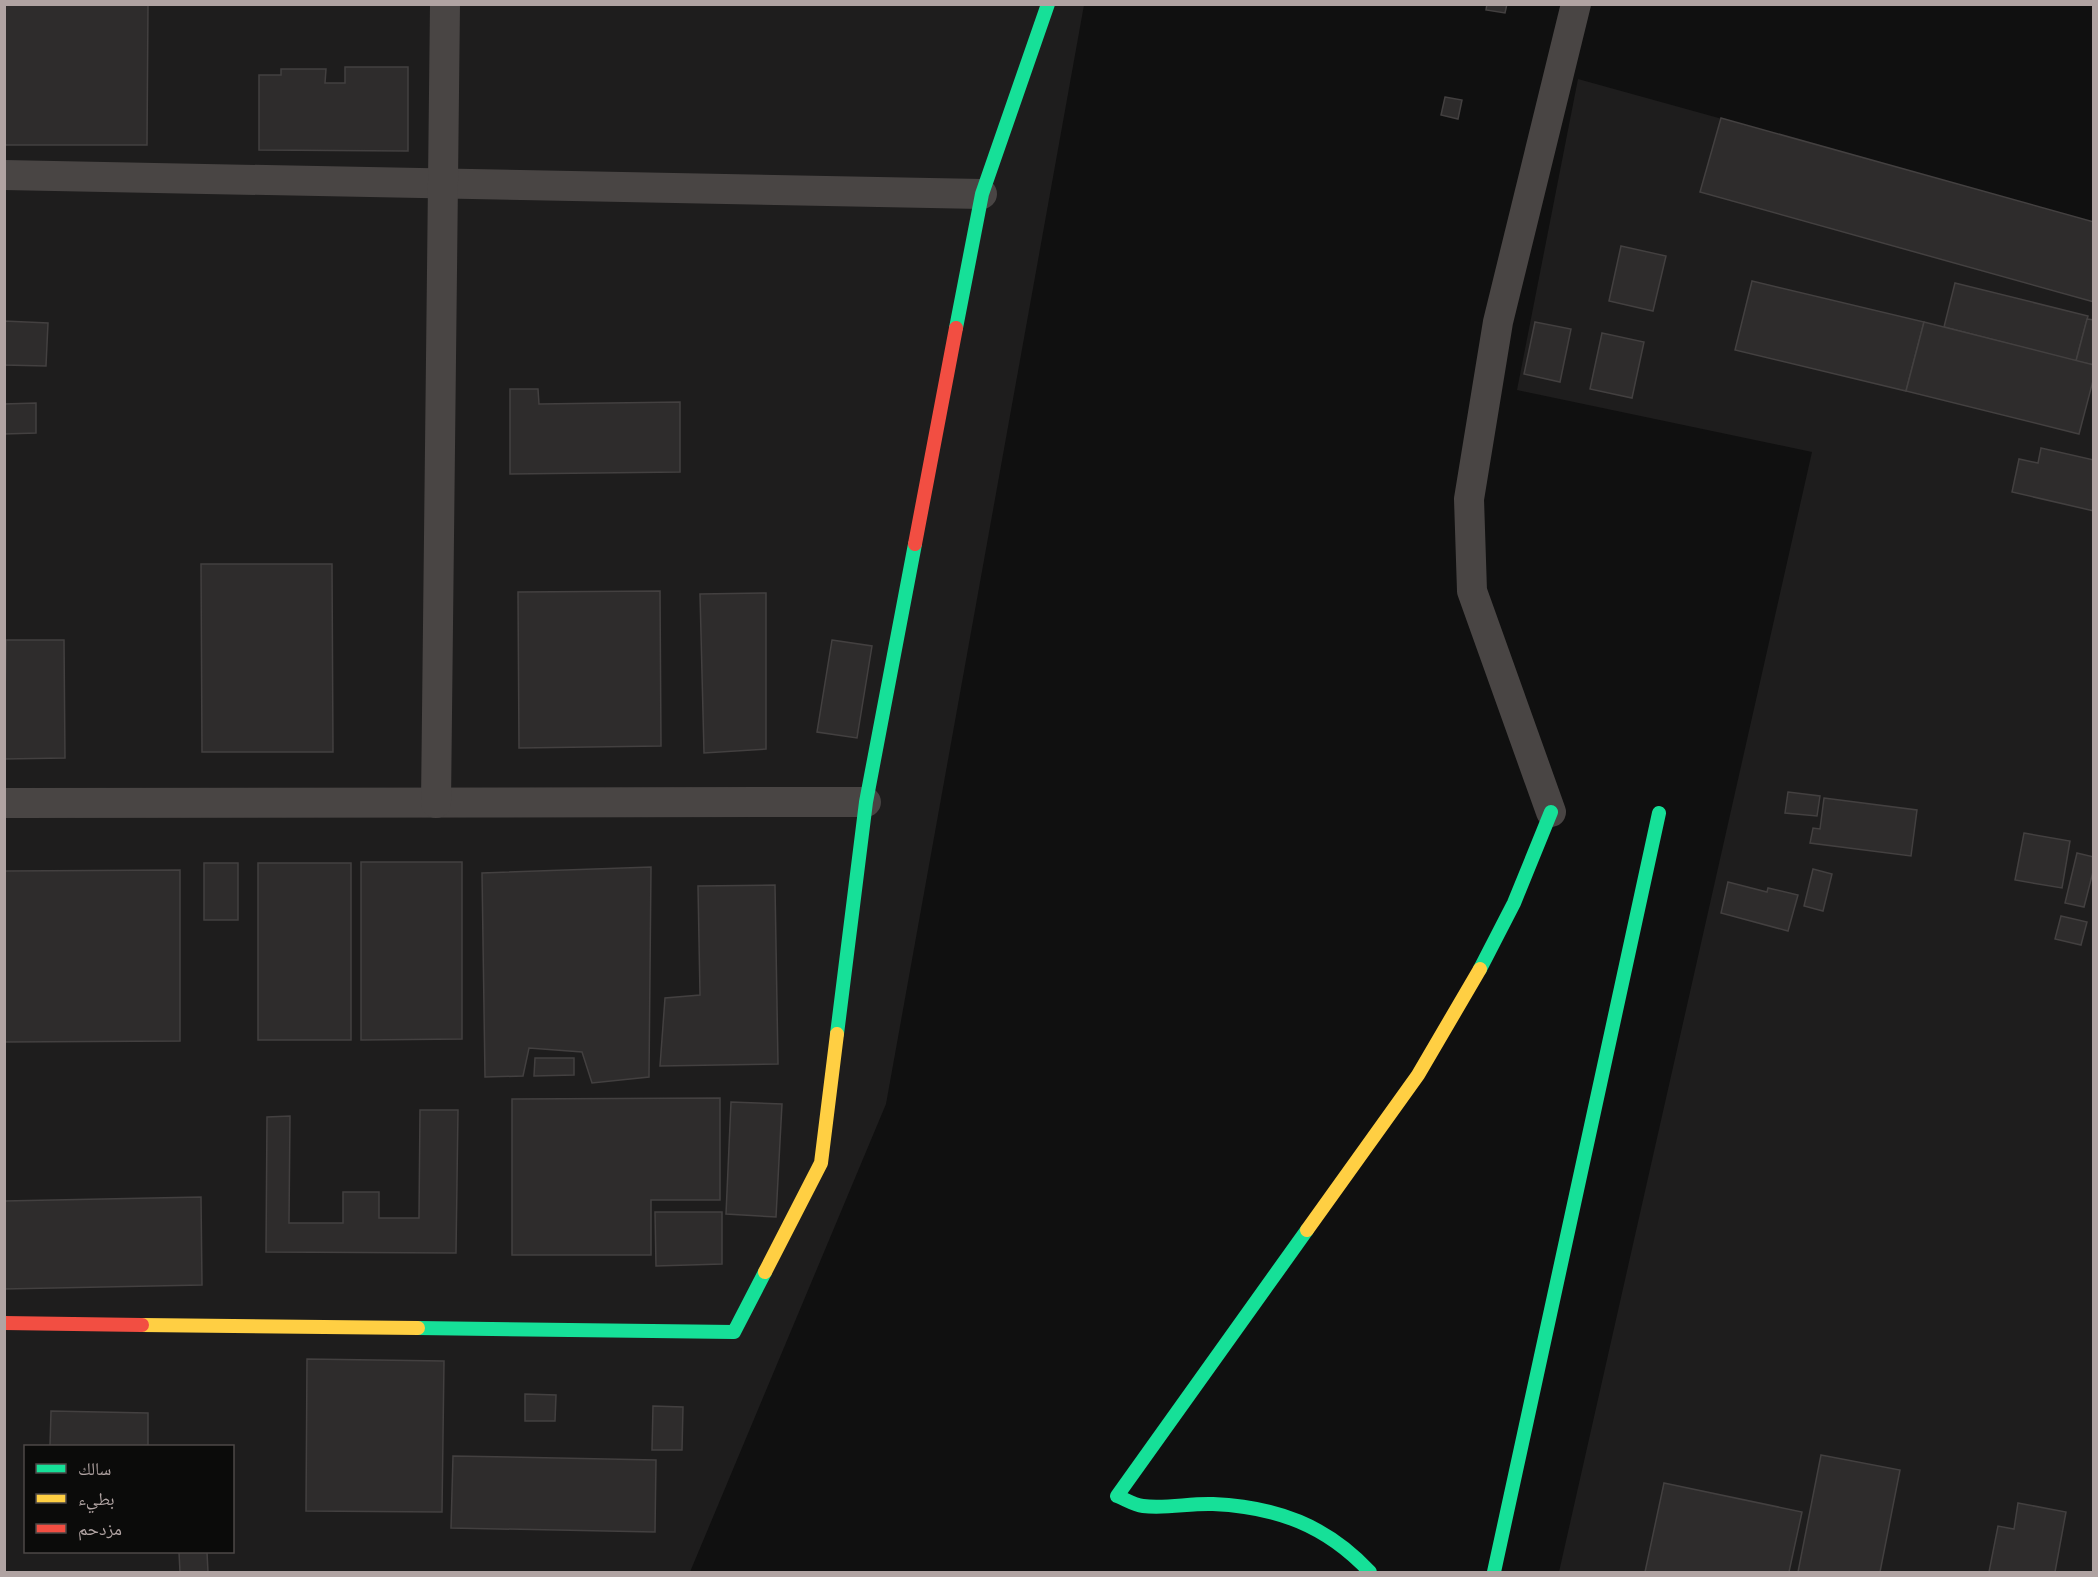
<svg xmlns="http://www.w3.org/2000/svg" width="2098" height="1577" viewBox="0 0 2098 1577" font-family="'DM Sans','Noto Naskh Arabic',sans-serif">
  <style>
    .built { fill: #1e1d1d; fill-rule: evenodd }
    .building { fill: #2e2c2c; stroke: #434040; stroke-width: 1.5 }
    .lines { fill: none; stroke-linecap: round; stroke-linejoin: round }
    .street { stroke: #494544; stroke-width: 30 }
    .fast { stroke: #16e098; stroke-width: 14 }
    .slow { stroke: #ffcf43; stroke-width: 14 }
    .jam { stroke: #f24e42; stroke-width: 14 }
  </style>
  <rect width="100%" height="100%" fill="#101010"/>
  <g class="built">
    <path d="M5 5H1084L886 1104 690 1572H5ZM26 1446H232V1552H26Z"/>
    <path d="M1578 79 2093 222V1572H1559L1812 452 1517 390Z"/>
  </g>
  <g class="building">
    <path d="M4 4H148L147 145H4Z"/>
    <path d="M1487 4H1507L1505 13 1486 10Z"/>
    <path d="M345 67H408V151L259 150V75H281V69H326L325 83H345Z"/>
    <path d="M1445 97 1462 100 1458 119 1441 115Z"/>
    <path d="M1721 118 2094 222V302L1700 192Z"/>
    <path d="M1621 246 1666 256 1653 311 1609 301Z"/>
    <path d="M1752 281 1924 322 1906 391 1735 350Z"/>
    <path d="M1955 283 2088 316 2076 361 1944 327Z"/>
    <path d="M2087 319 2094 320V365L2076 361Z"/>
    <path d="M4 321 48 323 46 366 4 365Z"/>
    <path d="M1535 322 1571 329 1560 382 1524 374Z"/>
    <path d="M1924 322 2094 365V377L2079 434 1906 391Z"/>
    <path d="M1602 333 1644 342 1632 398 1590 389Z"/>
    <path d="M510 389H538L539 404 680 402V472L510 474Z"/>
    <path d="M36 403V433L4 434V404Z"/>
    <path d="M2041 448 2094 460V511L2012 492 2019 459 2038 463Z"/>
    <path d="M201 564H332L333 752H202Z"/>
    <path d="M660 591 661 746 519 748 518 592Z"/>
    <path d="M766 593V749L704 753 700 594Z"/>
    <path d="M6 640H64L65 758 4 759Z"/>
    <path d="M832 640 872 646 857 738 817 732Z"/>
    <path d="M1788 792 1820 796 1817 816 1785 813Z"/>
    <path d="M1824 798 1917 810 1911 856 1810 843 1813 828 1820 829Z"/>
    <path d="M2024 833 2070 841 2062 888 2015 880Z"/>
    <path d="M2077 853 2094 857V868L2084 907 2065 903Z"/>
    <path d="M361 862H462V1039L361 1040Z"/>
    <rect x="204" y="863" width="34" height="57"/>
    <rect x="258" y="863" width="93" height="177"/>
    <path d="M651 867 649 1077 592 1083 582 1052 529 1048 523 1076 485 1077 482 873Z"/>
    <path d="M1813 869 1832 874 1823 911 1804 906Z"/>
    <path d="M180 870V1041L4 1042V871Z"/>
    <path d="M1728 882 1767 892 1768 888 1798 895 1788 931 1721 913Z"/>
    <path d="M775 885 778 1064 660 1066 665 998 700 995 698 886Z"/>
    <path d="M2061 916 2087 922 2081 945 2055 939Z"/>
    <path d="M535 1058H574V1075L534 1076Z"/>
    <path d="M720 1098V1200H651V1255H512V1099Z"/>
    <path d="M731 1102 782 1104 776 1217 726 1214Z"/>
    <path d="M420 1110H458L456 1253 266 1252 267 1117 290 1116 289 1223H343V1192H379V1218H419Z"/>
    <path d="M201 1197 202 1285 4 1289V1201Z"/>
    <path d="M655 1212H722V1264L656 1266Z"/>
    <path d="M307 1359 444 1361 442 1512 306 1511Z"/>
    <path d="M525 1394 556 1395 555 1421H525Z"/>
    <path d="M653 1406 683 1407 682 1450H652Z"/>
    <path d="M51 1411 148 1413V1446H50Z"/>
    <path d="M1821 1455 1900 1470 1880 1572H1798Z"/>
    <path d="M453 1456 656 1460 655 1532 451 1528Z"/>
    <path d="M1664 1483 1802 1512 1789 1572H1645Z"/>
    <path d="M2018 1503 2066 1512 2055 1572H1989L1998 1526 2014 1529Z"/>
    <path d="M179 1552H207L208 1572H180Z"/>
  </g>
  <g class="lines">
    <g class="street">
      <path d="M4 175 982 194"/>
      <path d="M4 803 866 802"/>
      <path d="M436 803 445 4"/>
      <path d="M1551 812 1472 591 1469 499 1498 322 1576 4"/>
    </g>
    <g class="fast">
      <path d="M956 328 982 194 1048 4"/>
      <path d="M1480 969 1514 903 1551 812"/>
      <path d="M837 1034 866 802 915 544"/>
      <path d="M1307 1230 1117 1496C1125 1499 1134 1505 1143 1506 1166 1509 1190 1503 1213 1504 1277 1507 1326 1525 1370 1572"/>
      <path d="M418 1328 734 1332 765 1272"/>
      <path d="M1494 1572 1659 813"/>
    </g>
    <g class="slow">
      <path d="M1307 1230 1418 1075 1480 969"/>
      <path d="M765 1272 821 1163 837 1034"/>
      <path d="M142 1325 418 1328"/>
    </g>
    <g class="jam">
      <path d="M915 544 956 328"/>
      <path d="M4 1323 142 1325"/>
    </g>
  </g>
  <rect width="2098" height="1577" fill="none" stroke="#b0a3a2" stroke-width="12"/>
  <rect x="24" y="1445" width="210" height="108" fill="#0b0b0a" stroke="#4d4847" stroke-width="1.5"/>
  <rect x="36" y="1464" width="30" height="9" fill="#16e098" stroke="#4d4847" stroke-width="1.5"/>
  <text x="78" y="1475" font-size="18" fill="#b0a3a2">سالك</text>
  <rect x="36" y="1494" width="30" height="9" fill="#ffcf43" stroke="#4d4847" stroke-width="1.5"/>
  <text x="78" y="1505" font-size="18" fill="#b0a3a2">بطيء</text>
  <rect x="36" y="1524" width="30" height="9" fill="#f24e42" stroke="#4d4847" stroke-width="1.5"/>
  <text x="78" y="1535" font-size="18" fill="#b0a3a2">مزدحم</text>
</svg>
